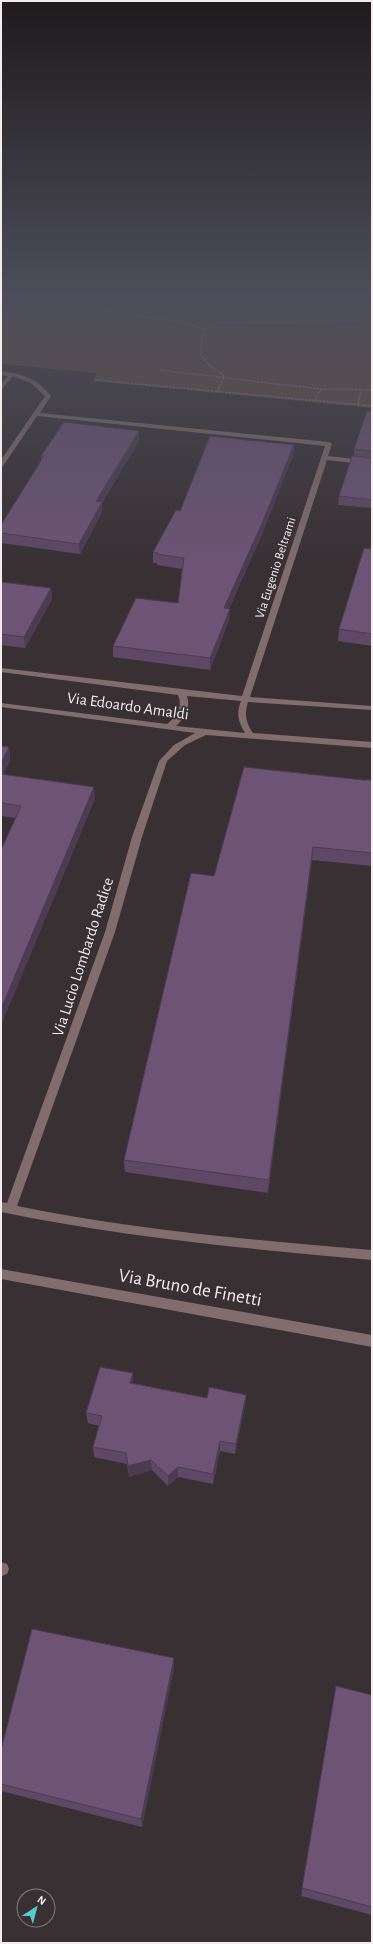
<svg xmlns="http://www.w3.org/2000/svg" width="373" height="1944" viewBox="0 0 373 1944" font-family="'Alegreya Sans',sans-serif">
  <style>
    .green { fill: #654b3c }
    .lines { fill: none; stroke-linecap: round; stroke-linejoin: round }
    .path { stroke: #80797c; stroke-width: 1.5; stroke-dasharray: 2.5 1; stroke-linecap: butt }
    .lane { fill: #816d6c; fill-rule: evenodd }
    .street { fill: #816d6c; fill-rule: evenodd }
    .wall { fill: #5e4865 }
    .shaded-wall { fill: #4c3b52 }
    .building { fill: #6d5475; stroke: #4c3b52 }
    .labels { text-anchor: middle; dominant-baseline: central; stroke-width: 3.5; stroke-linejoin: round; paint-order: stroke }
    .far-street-label { font-size: 13px; fill: #f2ecee; stroke: #383033 }
    .street-label { font-size: 16px; fill: #f2ecee; stroke: #383033 }
    .near-street-label { font-size: 19px; fill: #f2ecee; stroke: #383033 }
  </style>
  <rect width="100%" height="100%" fill="#383033"/>
  <path class="green" d="M1 297H372V408L93 381 97 373 1 364Z"/>
  <g class="lines">
    <g class="path">
      <path d="M44 297 74 308"/>
      <path d="M101 311 185 322 204 330 200 354 211 367 223 374 224 377 218 391"/>
      <path d="M204 330 212 325 221 323 359 321"/>
      <path d="M160 370 319 389 372 390"/>
      <path d="M96 380 372 406"/>
      <path d="M315 400 321 389"/>
      <path d="M358 404 361 391"/>
    </g>
    <path class="lane" d="M1 1562 7 1564 9 1569 7 1574 2 1576Z"/>
    <g class="street">
      <path d="M1 371C22 374 38 379 51 396L40 413 329 442 332 444 328 456 372 461V465L327 460 250 697 372 706V710L248 702C244 715 246 722 253 733L372 742V748L206 735 185 745 167 761 142 837 115 932 17 1206C134 1230 253 1240 372 1250V1260C248 1249 122 1237 1 1212V1202L7 1203 105 932 132 837 159 761 174 745 195 733 1 707V703L167 724C177 716 183 708 178 695L1 672V668L242 696 325 446 37 416 3 466 1 467V460L45 396 31 383 13 376 1 390V384L8 376 1 375ZM187 696 241 701C236 714 238 721 245 733L176 726C185 717 191 708 187 696Z"/>
      <path d="M1 1269 372 1335V1347L1 1279Z"/>
    </g>
  </g>
  <g class="wall">
    <path d="M372 411V508L338 505 339 496 354 456V449Z"/>
    <path d="M139 441 102 503V512L80 554 1 543V525L41 461V456Z"/>
    <path d="M294 445 293 455 263 532 229 609V620L210 670 113 657V646L178 603 182 569 157 565V563H153V552L180 511Z"/>
    <path d="M372 549V646L338 641 339 629Z"/>
    <path d="M1 582 51 588 52 599 25 648 1 645Z"/>
    <path d="M1 746 9 747 10 760 3 775 95 799 16 818 1 816Z"/>
    <path d="M363 780H372V866L312 860 268 1193 125 1172 124 1160 214 876Z"/>
    <path d="M133 1373V1383L207 1398 246 1395 245 1405 235 1454 220 1451 213 1484 178 1477 168 1486 152 1470 129 1477 127 1464 94 1457 93 1447 99 1426 88 1423 86 1413Z"/>
    <path d="M174 1667 142 1827 1 1791V1750Z"/>
    <path d="M336 1686 372 1695V1915L301 1896Z"/>
  </g>
  <g class="shaded-wall">
    <path d="M139 431V441L102 503V512L80 554 79 544 96 501Z"/>
    <path d="M294 445 293 455 263 532 224 619V608Z"/>
    <path d="M51 588 52 599 25 648 24 637Z"/>
    <path d="M230 609 229 620 210 670V658Z"/>
    <path d="M9 747 10 760 1 779V763Z"/>
    <path d="M94 787 95 799 1 1026V1009Z"/>
    <path d="M313 847 312 860 268 1193 269 1180Z"/>
    <path d="M133 1373V1384L130 1383Z"/>
    <path d="M246 1395 245 1405 235 1454 236 1444Z"/>
    <path d="M220 1441V1451L213 1484V1474Z"/>
    <path d="M151 1460 152 1470 129 1477 128 1466Z"/>
    <path d="M178 1467V1477L168 1486V1476Z"/>
    <path d="M174 1658V1667L142 1827 141 1819Z"/>
  </g>
  <g class="building">
    <path d="M367 411H372V451L354 449Z"/>
    <path d="M64 422 139 431 96 501 102 502 79 544 1 533V525L44 456H41Z"/>
    <path d="M210 436 294 445 263 521 224 608 230 609 210 658 113 646 136 598 178 603 184 558 157 554 158 553 153 552 176 510 180 511Z"/>
    <path d="M352 456 372 458V500L339 496Z"/>
    <path d="M364 548 372 549V634L339 629Z"/>
    <path d="M1 582 51 588 24 637 1 634Z"/>
    <path d="M1 746 9 747 1 763Z"/>
    <path d="M244 767 363 780H372V853L313 847 269 1180 124 1160 191 873 214 876Z"/>
    <path d="M1 774 94 787 1 1009V850L21 806 1 803Z"/>
    <path d="M100 1367 133 1373 130 1383 207 1398 209 1387 246 1395 236 1444 220 1441 213 1474 178 1467 168 1476 151 1460 128 1466 126 1453 93 1447 102 1416 86 1413Z"/>
    <path d="M32 1629 174 1658 141 1819 1 1784V1750Z"/>
    <path d="M336 1686 372 1695V1907L302 1888Z"/>
  </g>
  <linearGradient id="sky" x2="0" y2="1"><stop stop-color="#1f1a1c"/><stop offset="0.52" stop-color="#4d4e5b"/><stop offset="1" stop-color="#4d4e5b" stop-opacity="0"/></linearGradient>
  <rect width="373" height="570" fill="url(#sky)"/>
  <g class="labels">
    <g class="far-street-label">
      <text transform="translate(276 568) rotate(-72)">Via Eugenio Beltrami</text>
    </g>
    <g class="street-label">
      <text transform="translate(128 706) rotate(8)">Via Edoardo Amaldi</text>
      <text transform="translate(83 957) rotate(-72)">Via Lucio Lombardo Radice</text>
    </g>
    <g class="near-street-label">
      <text transform="translate(190 1288) rotate(10)">Via Bruno de Finetti</text>
    </g>
  </g>
  <rect width="373" height="1944" fill="none" stroke="#f2ecee" stroke-width="4"/>
  <g transform="translate(36 1908) rotate(36)"><circle r="19" fill="#383033" stroke="#827b7e"/>
  <path d="M0-3L7 15L0 10L-7 15Z" fill="#53cdcb"/>
  <text y="-6" font-size="11" font-weight="bold" text-anchor="middle" fill="#f2ecee">N</text>
  </g>
</svg>
